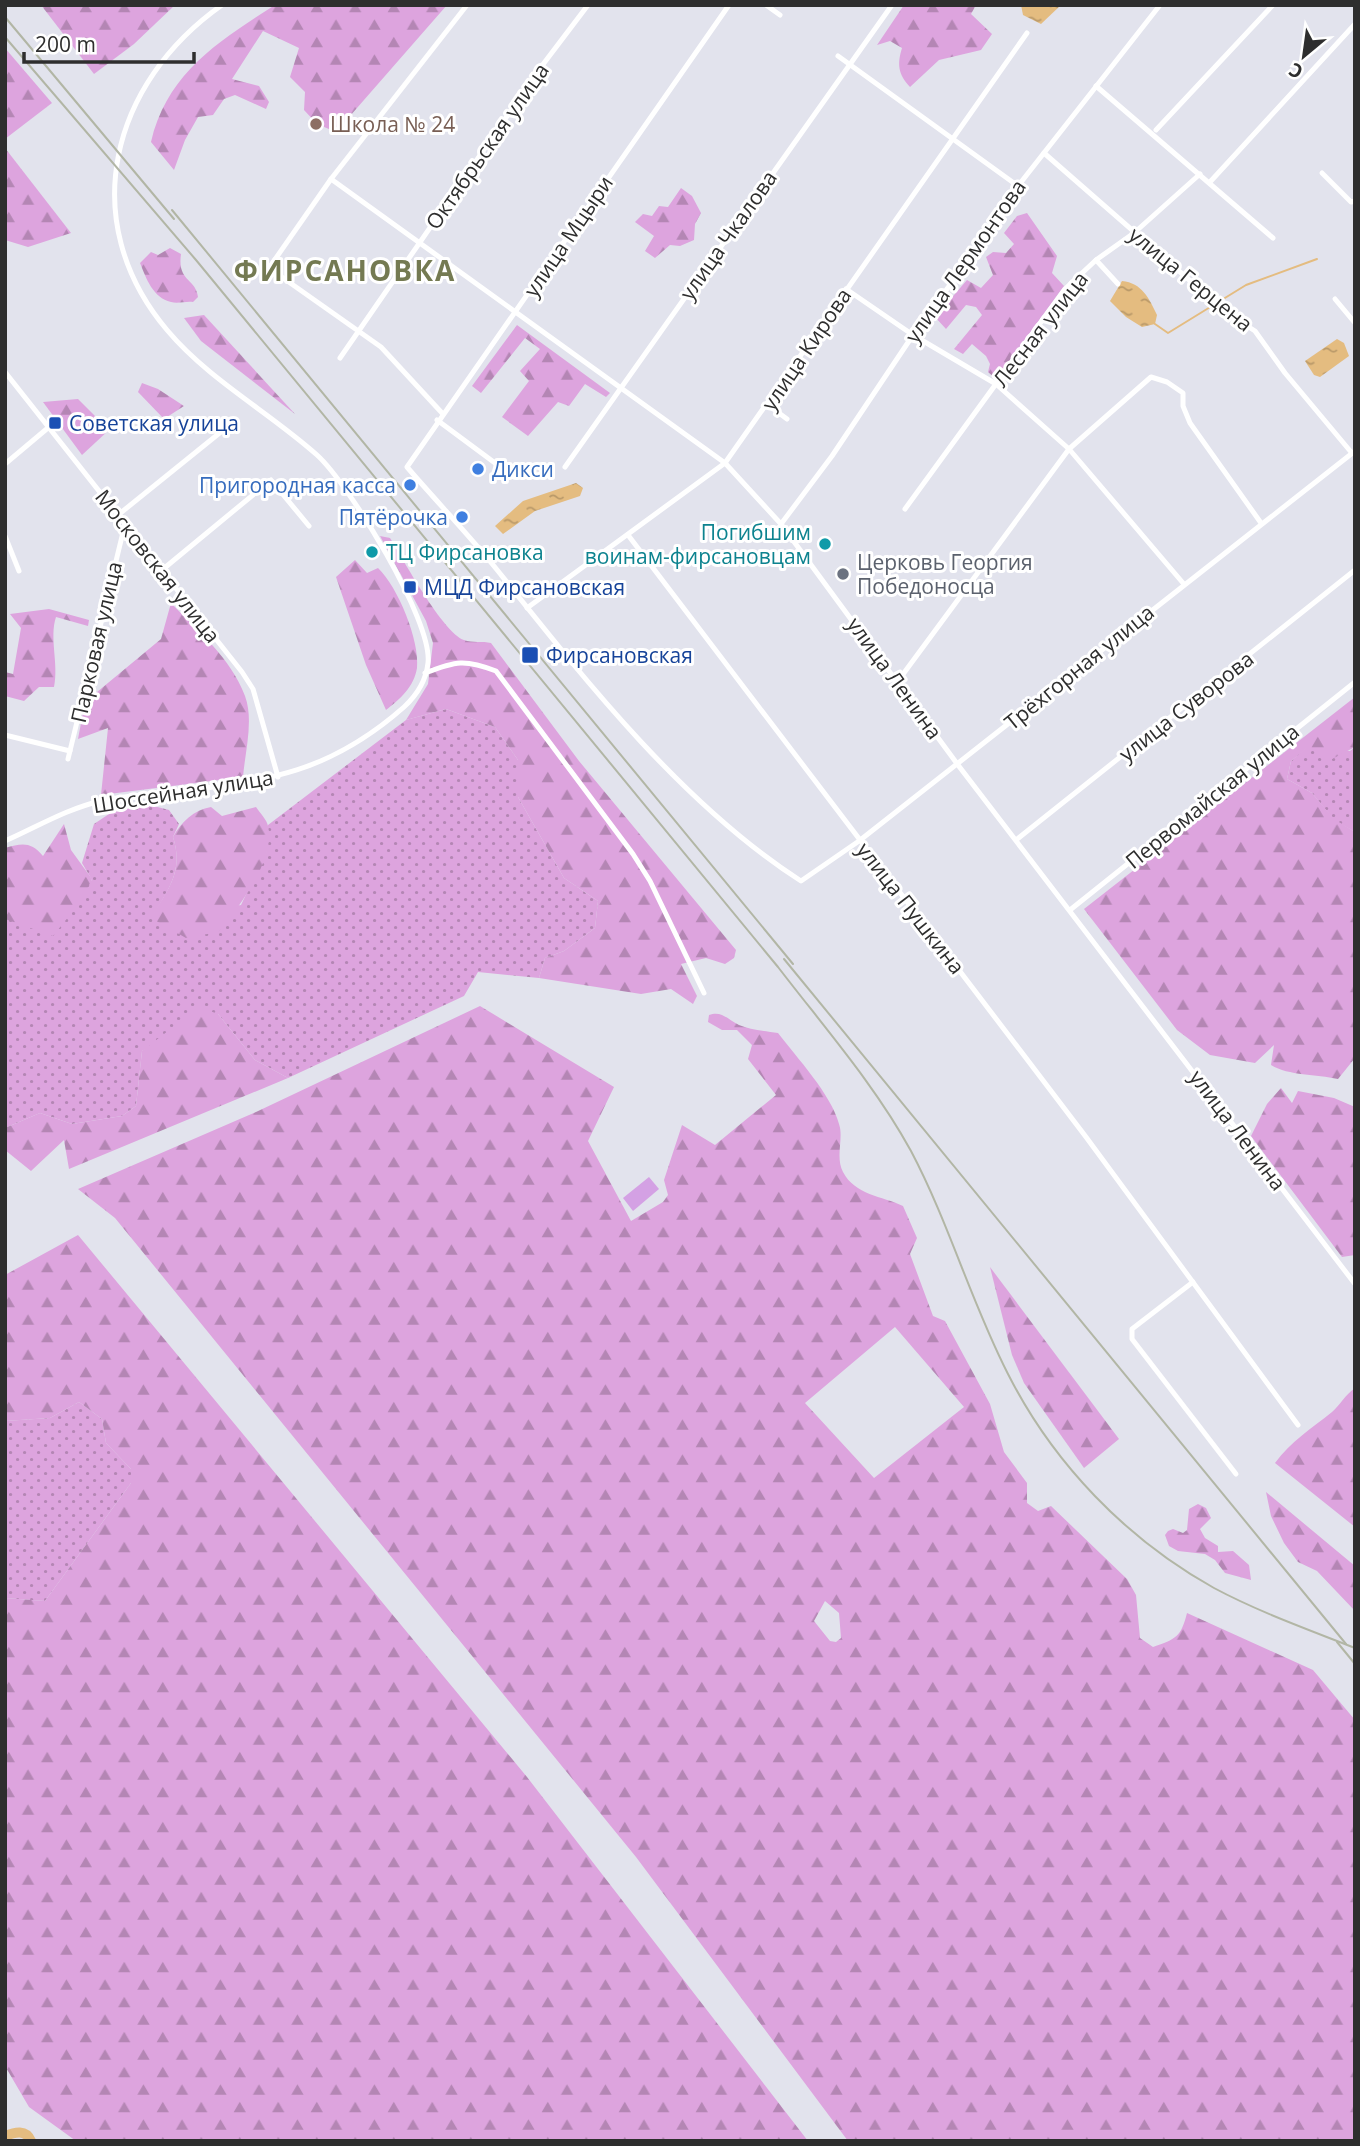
<svg xmlns="http://www.w3.org/2000/svg" width="1360" height="2146" viewBox="0 0 1360 2146" font-family="'Open Sans',sans-serif">
  <style>
    .grass { fill: url(#grass-dots) }
    .forest { fill: url(#forest-firs); fill-rule: evenodd }
    .pitch { fill: #d4a1e4 }
    .water { fill: url(#water-ripples) }
    .lines { fill: none; stroke-linecap: round; stroke-linejoin: round }
    .stream { stroke: #e4bc80; stroke-width: 2 }
    .river { stroke: #e4bc80; stroke-width: 10 }
    .minor { stroke: #fff; stroke-width: 5 }
    .rail { stroke: #b2b6a5; stroke-width: 2 }
    .education-dot { fill: #8d6e63; stroke: #fff; stroke-width: 2.5 }
    .transit-dot { fill: #1a4fb4; stroke: #fff; stroke-width: 2.5 }
    .shop-dot { fill: #3f7fe0; stroke: #fff; stroke-width: 2.5 }
    .culture-dot { fill: #0f9aa8; stroke: #fff; stroke-width: 2.5 }
    .worship-dot { fill: #6b7280; stroke: #fff; stroke-width: 2.5 }
    .labels { text-anchor: middle; dominant-baseline: central; stroke-width: 6; stroke-linejoin: round; paint-order: stroke }
    .education-label { font-size: 21px; fill: #785e54; stroke: #fff; text-anchor: start }
    .street-label { font-size: 21px; fill: #2e2e2e; stroke: #fff }
    .transit-label { font-size: 21px; fill: #164399; stroke: #fff; text-anchor: start }
    .shop-label { font-size: 21px; fill: #366cbe; stroke: #fff; text-anchor: end }
    .culture-label { font-size: 21px; fill: #0d838f; stroke: #fff; text-anchor: end }
    .worship-label { font-size: 21px; fill: #5b616d; stroke: #fff; text-anchor: start }
    .district-label { font-size: 28px; font-weight: bold; letter-spacing: 2px; fill: #747a52; stroke: #fff }
  </style>
  <defs>
    <pattern id="grass-dots" width="8" height="8" patternUnits="userSpaceOnUse" patternTransform="scale(1.75)"><rect width="8" height="8" fill="#dda4de"/><path d="M2 2h.1M6 6h.1" fill="none" stroke="#b486b4" stroke-width="1.8" stroke-linecap="round"/></pattern>
    <pattern id="forest-firs" width="22" height="20" patternUnits="userSpaceOnUse" patternTransform="scale(1.75)"><rect width="22" height="20" fill="#dda4de"/><path d="M5 1l3.5 6h-7zM16 11l3.5 6h-7z" fill="#b486b4"/></pattern>
    <pattern id="water-ripples" width="26" height="14" patternUnits="userSpaceOnUse" patternTransform="scale(1.75)"><rect width="26" height="14" fill="#e4bc80"/><path d="M2 4q2-2 4 0t4 0M15 11q2-2 4 0t4 0" fill="none" stroke="#b99969"/></pattern>
  </defs>
  <rect width="100%" height="100%" fill="#e2e3ed"/>
  <g class="grass">
    <path d="M446 709 495 727 518 760V797L564 878 598 901 595 928 564 951 545 958 539 978 478 972 464 996 288 1078 255 1060 218 1014 142 1051 136 1106 122 1116 72 1124 40 1113 5 1128V919L11 920 92 880 82 863 94 824 124 804H146L169 810 179 824 173 837C184 871 168 889 152 918L241 905 266 853 268 825 406 720Z"/>
    <path d="M1308 746 1350 751 1355 747V832L1334 820 1312 793 1287 779 1291 761Z"/>
    <path d="M79 1402 102 1419 106 1443 131 1469V1483L45 1601 5 1598V1421L50 1418Z"/>
  </g>
  <g class="forest">
    <path d="M41 5H175L134 44 94 74Z"/>
    <path d="M275 5H447L336 132 317 124 304 110 305 92 290 77 299 48 263 31 232 79 259 86 269 102 266 109 235 95 224 99 213 115 198 117 185 140 174 170 151 142C167 73 219 41 275 5Z"/>
    <path d="M904 5H976L971 14 992 34 981 50 939 60 910 87C898 74 897 64 902 48L890 41 877 45Z"/>
    <path d="M5 48 52 103 5 139Z"/>
    <path d="M5 148 71 233 28 247 5 240Z"/>
    <path d="M681 188 692 196 701 213 695 224 694 240 680 246 670 245 655 258 645 251 654 236 635 222 643 214 652 216 659 206 668 207Z"/>
    <path d="M1027 213 1057 256 1052 273 1064 286 996 379 988 372 990 364 986 356 972 344 963 354 954 349 982 315 976 307 966 305 946 329 935 317 967 280 981 288 993 275 986 257 993 252 1006 253 1014 244 1004 233 1017 216Z"/>
    <path d="M170 248 181 254C177 282 196 278 198 297L193 302C186 301 178 304 171 302 153 298 146 278 140 263L151 252 158 255Z"/>
    <path d="M204 315 295 414 201 341 184 318Z"/>
    <path d="M517 325 610 393 606 397 585 384 569 406 558 402 528 436 502 417 529 381 520 371 540 349 525 338 481 393 472 386Z"/>
    <path d="M142 383 158 389 184 406 164 419 138 392Z"/>
    <path d="M78 399 109 430 82 455 43 402Z"/>
    <path d="M380 536 390 538C403 559 443 633 464 640 472 643 483 641 491 643L579 761 736 950 734 958 725 964 706 958 681 964 697 996 693 1004 671 989 641 994 539 978 545 958 564 951 595 928 598 901 564 878 518 797V760L495 727 446 709 406 720 428 684 433 643 426 621Z"/>
    <path d="M355 560 367 573 378 568C398 587 420 641 417 668 414 687 400 699 386 710L366 665 336 577Z"/>
    <path d="M171 603C198 631 231 658 245 696 254 720 245 752 243 777L101 795 108 728 78 739 85 702 161 639Z"/>
    <path d="M49 609 89 620 88 626 56 617C49 638 59 664 54 687H39L24 701 5 696V672L13 674 21 628 10 614Z"/>
    <path d="M1355 697V747L1332 759 1308 747 1291 761 1287 779 1312 793 1334 819 1355 832V1058L1338 1079C1316 1074 1289 1076 1271 1065L1274 1045 1255 1063 1210 1055 1177 1030 1084 909Z"/>
    <path d="M211 807 222 816 256 807C260 813 267 820 268 826 276 859 238 909 218 932L186 938 151 918C168 889 184 872 173 837 181 822 194 810 211 807Z"/>
    <path d="M64 824 71 850 92 879 81 901 53 936 5 919V848C23 843 31 842 43 856Z"/>
    <path d="M480 1006 614 1087 588 1141 631 1221 663 1202 668 1195 664 1180 682 1125 715 1145 776 1095 748 1059 752 1045 737 1030H722L708 1022 709 1015C722 1010 728 1020 739 1025 750 1030 766 1031 778 1033 797 1058 831 1094 839 1124 844 1138 835 1157 843 1172 855 1195 882 1196 903 1206L917 1238 910 1254 933 1316 945 1321 990 1404 1004 1452 1027 1483V1503L1038 1511 1051 1506 1127 1579 1136 1595 1140 1638 1153 1647C1176 1639 1181 1637 1187 1613L1313 1670 1355 1720V2141H848L636 1857 115 1218 78 1189 256 1112ZM895 1327 964 1407 874 1478 805 1403ZM825 1601 839 1613 841 1638 836 1642 830 1641 814 1621Z"/>
    <path d="M199 1007 218 1014 255 1060 288 1078 69 1169 64 1140 31 1171 5 1150V1128L40 1113 72 1124 122 1116 136 1106 142 1051Z"/>
    <path d="M1281 1088 1292 1103 1298 1091 1334 1098 1355 1107V1255L1342 1257 1251 1136 1267 1104Z"/>
    <path d="M78 1235 527 1777 808 2141H76L29 2107 5 2066V1598L45 1601 131 1483V1469L106 1443 102 1419 79 1402 50 1418 5 1421V1275Z"/>
    <path d="M990 1267 1119 1439 1084 1468 1024 1383 1012 1355Z"/>
    <path d="M1355 1388V1527L1275 1463C1291 1441 1311 1429 1332 1412 1340 1405 1345 1395 1355 1388Z"/>
    <path d="M1266 1492 1355 1566V1611L1317 1571 1298 1562 1284 1543 1271 1516Z"/>
    <path d="M1198 1504 1206 1508 1211 1518 1200 1529 1205 1538 1218 1546V1552L1233 1551 1249 1565 1251 1580 1225 1573 1215 1560 1205 1554 1178 1551 1169 1546 1165 1535 1168 1531 1173 1529 1183 1533 1187 1530 1189 1509Z"/>
  </g>
  <path class="pitch" d="M649 1177 659 1189 633 1211 623 1198Z"/>
  <g class="water">
    <path d="M1021 5H1061L1041 24 1023 15Z"/>
    <path d="M1122 281C1142 283 1149 298 1157 315L1155 324 1142 327 1126 317 1110 301Z"/>
    <path d="M1337 339 1344 343 1349 356 1320 377 1314 375 1305 361Z"/>
    <path d="M576 483 583 488 580 496 535 511 503 534 495 526 523 501Z"/>
  </g>
  <g class="lines">
    <path class="stream" d="M1155 324 1168 333 1246 285 1317 259"/>
    <path class="river" d="M5 2136C15 2132 26 2129 31 2141"/>
    <g class="minor">
      <path d="M729 5 407 467C437 502 469 535 498 571 584 679 684 806 801 881L859 841 1355 451"/>
      <path d="M766 5 780 15"/>
      <path d="M838 56 1018 186"/>
      <path d="M1096 86 1273 238"/>
      <path d="M1156 130 1273 5"/>
      <path d="M1044 153 1227 313 1255 331 1285 373 1351 452"/>
      <path d="M1322 173 1351 202 1355 201"/>
      <path d="M331 179 725 463 781 524 958 765 1355 1284"/>
      <path d="M1210 182 1355 24"/>
      <path d="M1096 260 1118 284"/>
      <path d="M846 289 913 335 996 384 1069 449 1183 583"/>
      <path d="M1335 299 1355 323"/>
      <path d="M340 358 541 67 588 5"/>
      <path d="M5 372 242 672 253 689 278 777"/>
      <path d="M768 405 787 419"/>
      <path d="M442 413 381 347 269 268 331 179 467 5"/>
      <path d="M437 420 514 477"/>
      <path d="M5 464 49 427"/>
      <path d="M565 467 892 5"/>
      <path d="M905 509 1065 289 1096 260 1134 233 1200 174"/>
      <path d="M118 515 227 427"/>
      <path d="M781 524 832 456 913 335 995 224 1018 186 1160 5"/>
      <path d="M628 535 1086 1137 1298 1425"/>
      <path d="M5 536 19 571"/>
      <path d="M162 570 271 480 309 526"/>
      <path d="M527 608 725 463 1027 33"/>
      <path d="M425 673C456 661 465 659 496 671L633 854 650 881 704 993"/>
      <path d="M898 681 1069 449 1151 377 1167 382 1183 393V406L1190 423 1261 523"/>
      <path d="M5 735 70 751"/>
      <path d="M68 759 125 524"/>
      <path d="M1016 840 1355 570"/>
      <path d="M5 841C37 827 66 809 101 801 121 796 144 795 165 793 263 781 326 776 404 707 417 695 426 681 428 663 433 621 349 484 317 455 269 412 209 380 167 330 75 221 111 83 222 5"/>
      <path d="M1070 910 1355 682"/>
      <path d="M1193 1282 1132 1329V1339L1236 1474"/>
    </g>
    <g class="rail">
      <path d="M5 17 174 219"/>
      <path d="M5 37 196 260 778 967C824 1027 875 1085 911 1151 949 1223 971 1302 1008 1374 1053 1463 1126 1539 1214 1588 1259 1612 1307 1629 1355 1648"/>
      <path d="M172 210 793 964"/>
      <path d="M784 959 1346 1644"/>
      <path d="M1337 1642 1355 1664"/>
    </g>
  </g>
  <circle class="education-dot" cx="316" cy="124" r="7"/>
  <g class="transit-dot">
    <rect x="48" y="416" width="14" height="14" rx="3.5"/>
    <rect x="403" y="580" width="14" height="14" rx="3.5"/>
    <rect x="521" y="646" width="18" height="18" rx="3.5"/>
  </g>
  <g class="shop-dot">
    <circle cx="478" cy="469" r="7"/>
    <circle cx="410" cy="485" r="7"/>
    <circle cx="462" cy="517" r="7"/>
  </g>
  <g class="culture-dot">
    <circle cx="825" cy="544" r="7"/>
    <circle cx="372" cy="552" r="7"/>
  </g>
  <circle class="worship-dot" cx="843" cy="574" r="7"/>
  <g class="labels">
    <g class="education-label">
      <text x="330" y="124">Школа № 24</text>
    </g>
    <g class="street-label">
      <text transform="translate(487 146) rotate(-55)">Октябрьская улица</text>
      <text transform="translate(728 235) rotate(-55)">улица Чкалова</text>
      <text transform="translate(568 236) rotate(-56)">улица Мцыри</text>
      <text transform="translate(965 261) rotate(-55)">улица Лермонтова</text>
      <text transform="translate(1191 279) rotate(39)">улица Герцена</text>
      <text transform="translate(1040 329) rotate(-52)">Лесная улица</text>
      <text transform="translate(806 349) rotate(-56)">улица Кирова</text>
      <text transform="translate(158 566) rotate(52)">Московская улица</text>
      <text transform="translate(96 642) rotate(-77)">Парковая улица</text>
      <text transform="translate(1079 667) rotate(-39)">Трёхгорная улица</text>
      <text transform="translate(895 678) rotate(54)">улица Ленина</text>
      <text transform="translate(1186 706) rotate(-38)">улица Суворова</text>
      <text transform="translate(183 791) rotate(-9)">Шоссейная улица</text>
      <text transform="translate(1212 796) rotate(-39)">Первомайская улица</text>
      <text transform="translate(911 908) rotate(52)">улица Пушкина</text>
      <text transform="translate(1238 1130) rotate(53)">улица Ленина</text>
    </g>
    <g class="transit-label">
      <text x="69" y="423">Советская улица</text>
      <text x="424" y="587">МЦД Фирсановская</text>
      <text x="546" y="655">Фирсановская</text>
    </g>
    <g class="shop-label">
      <text x="492" y="469" text-anchor="start">Дикси</text>
      <text x="396" y="485">Пригородная касса</text>
      <text x="448" y="517">Пятёрочка</text>
    </g>
    <g class="culture-label">
      <text x="811" y="532">Погибшим<tspan x="811" dy="24">воинам-фирсановцам</tspan></text>
      <text x="386" y="552" text-anchor="start">ТЦ Фирсановка</text>
    </g>
    <g class="worship-label">
      <text x="857" y="562">Церковь Георгия<tspan x="857" dy="24">Победоносца</tspan></text>
    </g>
    <g class="district-label">
      <text x="345" y="270">ФИРСАНОВКА</text>
    </g>
  </g>
  <rect width="1360" height="2146" fill="none" stroke="#2e2e2e" stroke-width="14"/>
  <g transform="translate(1304 56) rotate(209)" stroke="#ffffff" stroke-width="5" paint-order="stroke">
  <path d="M0-5L12 26L0 18L-12 26Z" fill="#2e2e2e"/>
  <text y="-10" font-size="19" font-weight="bold" text-anchor="middle" fill="#2e2e2e">С</text>
  </g>
  <path d="M24 52v10h170v-10" fill="none" stroke="#2e2e2e" stroke-width="3.5"/>
  <text x="35" y="52" font-size="21" fill="#2e2e2e" stroke="#ffffff" stroke-width="5" paint-order="stroke">200 m</text>
</svg>
